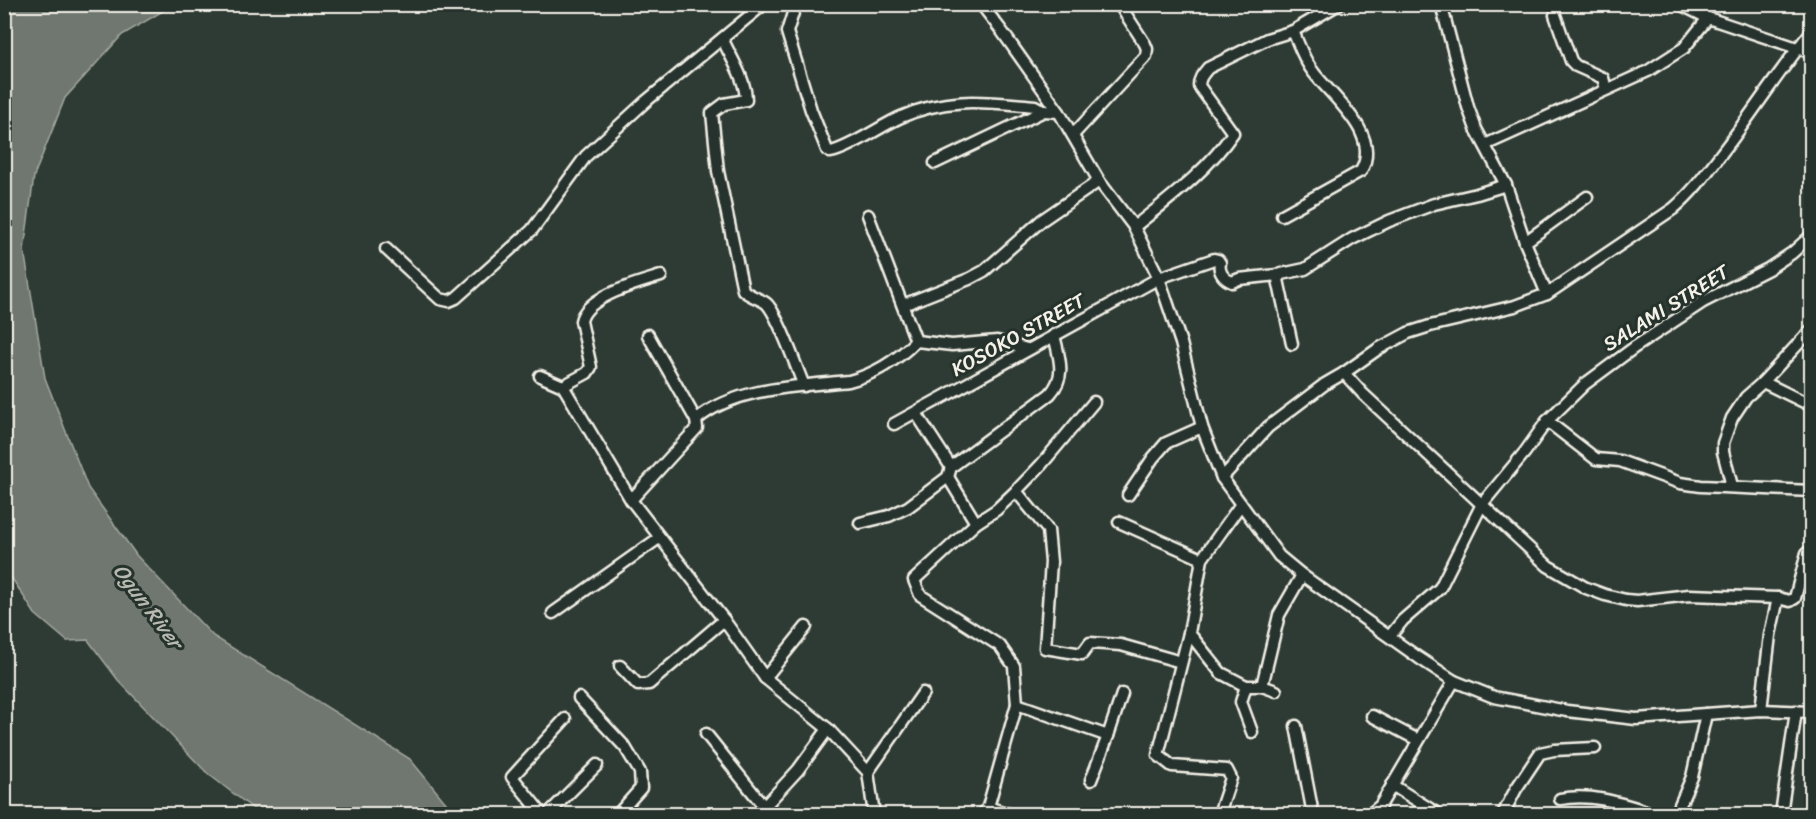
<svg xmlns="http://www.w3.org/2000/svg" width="1816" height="819" viewBox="0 0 1816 819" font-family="Sriracha,sans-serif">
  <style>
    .water { fill: #6f7770; stroke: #a4a8a0; stroke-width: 1.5 }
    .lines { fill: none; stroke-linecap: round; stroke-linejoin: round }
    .street-casing { stroke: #f4f1e8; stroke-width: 15 }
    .street { stroke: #26332d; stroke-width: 10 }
    .labels { text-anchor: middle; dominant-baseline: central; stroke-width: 6; stroke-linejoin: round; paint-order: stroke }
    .street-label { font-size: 20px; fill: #f4f1e8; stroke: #26332d }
    .water-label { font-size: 21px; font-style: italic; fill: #b8bab2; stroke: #26332d }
  </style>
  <rect width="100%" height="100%" fill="#2e3b34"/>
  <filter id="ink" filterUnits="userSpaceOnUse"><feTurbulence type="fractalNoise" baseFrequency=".0167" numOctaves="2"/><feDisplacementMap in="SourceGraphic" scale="12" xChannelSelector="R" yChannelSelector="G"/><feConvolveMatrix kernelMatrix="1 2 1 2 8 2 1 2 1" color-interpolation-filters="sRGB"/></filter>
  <g filter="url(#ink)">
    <path class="water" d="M4 5H173L122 35 65 98 34 176 24 250 45 378 88 488 137 556 213 636 410 759 455 814H260L207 773 118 680 88 640 67 641 35 614 4 566Z"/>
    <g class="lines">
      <defs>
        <g id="street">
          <path d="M792 4 793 13 787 32 811 110 827 150 830 152C849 149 882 125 901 117 948 96 986 102 1035 106L1044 111 1059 112"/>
          <path d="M981 4 1001 30 1059 112 1099 181 1134 227 1159 278 1181 343 1202 427 1222 478 1279 556 1302 575 1419 658 1454 681 1494 697 1567 711 1636 719 1761 710 1812 712"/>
          <path d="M1441 4 1468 107 1476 129 1506 185 1525 242 1547 294"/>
          <path d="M1680 4 1708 18 1812 53"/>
          <path d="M1555 15 1571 61 1576 66 1603 78 1606 89"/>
          <path d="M723 40C731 58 746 80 746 100L724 104 712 113 718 171 743 290C750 297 762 299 767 304 778 315 797 369 804 386"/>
          <path d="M1073 135 1146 56 1147 49 1145 44 1119 4"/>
          <path d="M1485 145 1648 71 1684 48 1708 18"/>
          <path d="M935 163 1044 111"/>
          <path d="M868 215 916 341"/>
          <path d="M1282 215 1361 171C1382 135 1333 98 1314 73 1304 61 1299 45 1293 31"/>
          <path d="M1134 227C1170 198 1207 171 1233 133L1199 86C1199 78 1203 74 1208 68L1267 39 1293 31 1339 4"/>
          <path d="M1525 242 1587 197"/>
          <path d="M386 249 440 299 449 301 456 298 532 230 586 156 645 102 764 4"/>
          <path d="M1277 275 1292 344"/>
          <path d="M903 305 969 279 984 271 1042 220 1099 181"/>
          <path d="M1344 373 1363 394 1548 566 1586 588 1605 595 1626 600 1637 601 1689 595 1778 598 1790 601 1795 598 1807 553"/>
          <path d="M540 376 563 386 631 500 724 620 765 678 828 729 868 772 874 814"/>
          <path d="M1763 382 1812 406"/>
          <path d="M563 386 587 373 591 367 581 321C586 296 639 283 661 276"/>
          <path d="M1094 402 1041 465 1016 491 1048 530 1051 562 1045 648 1082 654 1090 643 1121 645 1181 662"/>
          <path d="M916 413 951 467"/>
          <path d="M696 420C735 387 800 386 849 381 876 374 897 360 916 341L952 345 997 341 1027 349"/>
          <path d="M1547 421 1596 459 1620 461 1680 483 1701 486 1812 491"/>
          <path d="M894 424 1159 278 1214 259 1218 260 1220 263C1218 272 1224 279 1232 282L1239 279 1277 275 1305 269 1352 239 1389 221 1434 204 1477 194 1506 185"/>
          <path d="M948 477 976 523"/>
          <path d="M1222 478 1268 427 1325 384 1344 373 1378 349 1408 333 1430 326 1515 306 1547 294 1673 209C1693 192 1708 171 1724 150 1754 111 1780 69 1812 31"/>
          <path d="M1732 486 1723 452V443L1732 418 1746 397 1763 382 1812 329"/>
          <path d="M1016 491 996 510 976 523 914 580 920 595 1000 646 1014 666 1017 704"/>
          <path d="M1128 495 1153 458 1166 443 1202 427"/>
          <path d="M631 500 697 428 696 420 648 335"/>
          <path d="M1119 522 1202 559"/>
          <path d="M860 523 889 516 908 507 948 477 951 467 1050 394C1067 375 1059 358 1054 335"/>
          <path d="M553 613 659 538"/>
          <path d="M1189 633 1221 673 1246 686H1262L1276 691"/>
          <path d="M1390 636 1403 620 1440 588 1482 504 1525 452 1547 421 1585 384 1635 347 1703 302 1768 269 1792 253 1812 235"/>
          <path d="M620 666 638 685 649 684 724 620"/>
          <path d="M765 678 806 627"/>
          <path d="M1246 686 1241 702 1252 732"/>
          <path d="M1262 686 1279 615 1302 575"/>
          <path d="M579 698 625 747 640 772 641 788 618 814"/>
          <path d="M1761 710 1770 635 1778 598"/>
          <path d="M1372 716 1418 740"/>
          <path d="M1296 726 1313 814"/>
          <path d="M706 734 770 814"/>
          <path d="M868 772 923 693"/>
          <path d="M1091 780 1108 736 1122 694"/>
          <path d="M1392 785 1438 814"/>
          <path d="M1560 799C1594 793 1623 804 1655 814"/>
          <path d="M988 807 1009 814"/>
          <path d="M763 808 798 770 828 729"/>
          <path d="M542 814 512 777 565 719"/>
          <path d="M548 814 597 765"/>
          <path d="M983 814 988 807 1017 704 1108 736"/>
          <path d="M1219 814 1231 778 1227 770 1172 766 1158 755 1189 633 1202 559 1241 504"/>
          <path d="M1370 814 1380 806 1454 681"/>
          <path d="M1503 814 1516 789 1540 753 1554 750 1595 748"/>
          <path d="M1676 814 1692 777 1706 714"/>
          <path d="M1781 814 1796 711"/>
        </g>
      </defs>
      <use href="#street" class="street-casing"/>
      <use href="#street" class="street"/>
    </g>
  </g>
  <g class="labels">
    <g class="street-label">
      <text transform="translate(1666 308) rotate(-32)">SALAMI STREET</text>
      <text transform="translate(1018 335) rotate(-29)">KOSOKO STREET</text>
    </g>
    <g class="water-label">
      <text transform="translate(148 606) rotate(53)">Ogun River</text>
    </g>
  </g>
  <rect width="1816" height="819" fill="none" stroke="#26332d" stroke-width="24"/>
  <rect x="12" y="12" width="1792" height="795" fill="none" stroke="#f4f1e8" stroke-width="2" filter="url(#ink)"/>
</svg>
